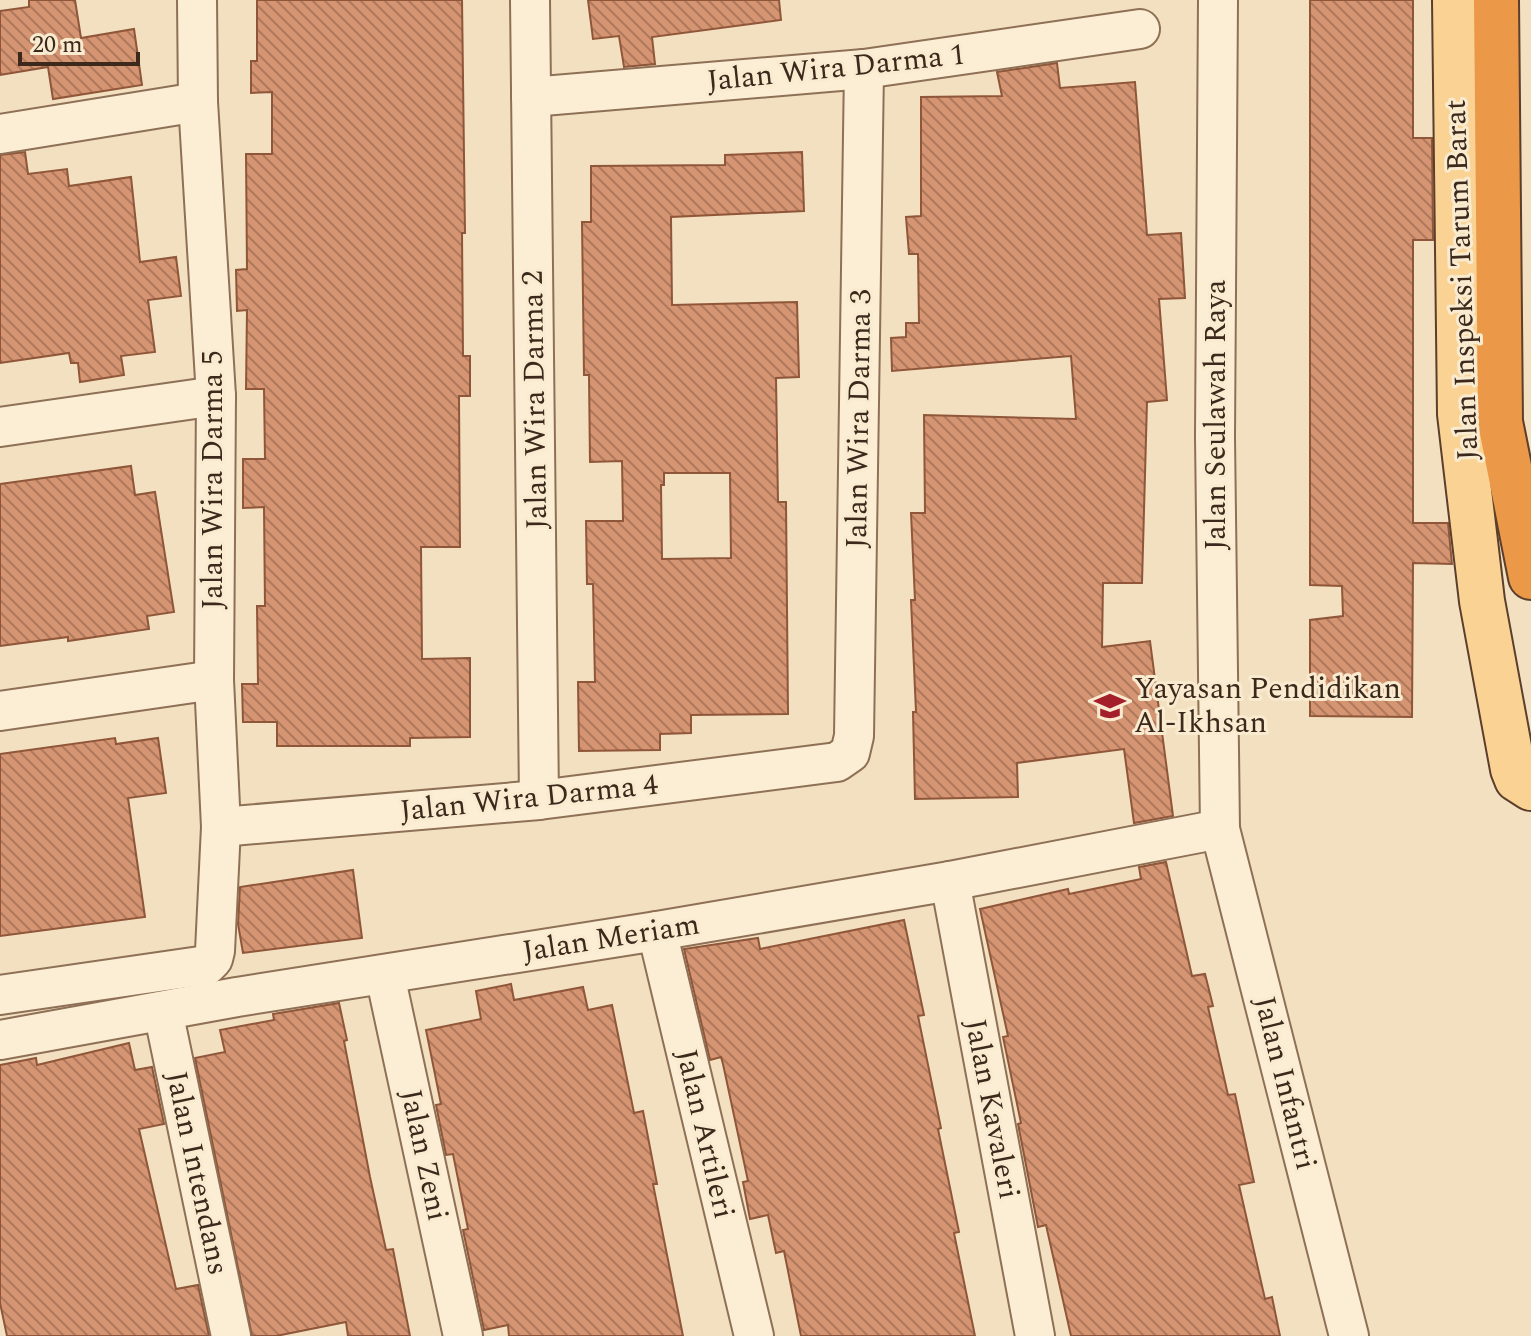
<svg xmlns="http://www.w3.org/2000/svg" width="1531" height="1336" viewBox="0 0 1531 1336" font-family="Spectral,serif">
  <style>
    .building { fill: url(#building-back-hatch); stroke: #8f5639; stroke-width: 2; fill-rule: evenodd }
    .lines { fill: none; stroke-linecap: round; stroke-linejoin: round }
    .minor-casing { stroke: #8e7056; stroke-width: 42 }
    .primary-casing { stroke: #5b3e2b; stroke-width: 48 }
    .motorway-casing { stroke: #5b3e2b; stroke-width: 48 }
    .minor { stroke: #fceed4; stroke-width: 38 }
    .primary { stroke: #fad394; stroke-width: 44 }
    .motorway { stroke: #eb9848; stroke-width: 44 }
    .labels { text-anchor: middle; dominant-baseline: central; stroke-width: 6; stroke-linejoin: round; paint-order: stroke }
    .street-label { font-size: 30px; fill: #3c291c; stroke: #f9ebd0 }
    .poi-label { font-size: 30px; fill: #3c291c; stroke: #f9ebd0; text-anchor: start }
  </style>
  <defs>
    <pattern id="building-back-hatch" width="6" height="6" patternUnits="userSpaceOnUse" patternTransform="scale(2)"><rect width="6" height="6" fill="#d59472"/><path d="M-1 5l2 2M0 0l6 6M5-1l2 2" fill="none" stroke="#ae795d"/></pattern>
  </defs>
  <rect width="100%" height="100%" fill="#f2e0c0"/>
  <g class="building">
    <path d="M29 0H75L81 38 134 29 142 85 53 99 48 67 0 75V11L29 7Z"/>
    <path d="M257 0H462L465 233H462L463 356H470V396H459L460 547H421L422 659 470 658V737L410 738V746H277V722H243L242 684H258L257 606H265L264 507 243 508V459H265L264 389H246L247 310 237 311 236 270 247 269 246 154H272V92L251 93V61H257Z"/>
    <path d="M588 0H779L781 20 652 37 655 64 624 67 619 36 593 39Z"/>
    <path d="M1310 0H1413V138H1432L1433 240H1413V523H1448L1452 564 1413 563 1412 717 1310 716V620L1343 616 1342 586 1310 585Z"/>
    <path d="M1057 63 1060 88 1135 82 1147 235 1181 233 1185 298 1159 299 1167 400 1147 402 1142 583H1103L1102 647 1150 641 1173 816 1134 823 1124 749 1017 763 1018 797 915 799 913 712H916L911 600H915L911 513H925L924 415 1076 419 1071 356 892 371 891 338 906 337V323H919L918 254H909L906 217 921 216V97L1002 96 997 72Z"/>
    <path d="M25 152 28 174 67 169 69 186 131 177 140 262 176 257 181 296 148 300 155 352 121 356 124 375 80 382 78 363H71L69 353 0 363V155Z"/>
    <path d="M802 152 804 211 671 217 672 305 797 302 799 377 776 378 778 502H786L788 714 691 715V733L660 734V750L579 751 578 682H595L593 584H587L586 521H623L622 461 590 462 589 375H584L582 222H591V166L725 165V155ZM664 473H730L731 558 662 559 661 485H664Z"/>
    <path d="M131 466 135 495 155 492 174 612 147 616 149 629 68 641V637L0 646V484Z"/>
    <path d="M115 738 116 744 158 738 166 793 128 798 145 917 0 936V754Z"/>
    <path d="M1166 862 1192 976 1205 974 1213 1006 1208 1007 1228 1095 1235 1094 1254 1182 1239 1185 1265 1299 1272 1297 1280 1336H1071L1046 1225 1038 1227 1018 1124 1021 1123 1003 1037 1008 1036 980 909 1068 889 1069 894 1141 879 1139 867Z"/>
    <path d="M353 870 362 938 243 953 238 924 240 887Z"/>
    <path d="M904 920 924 1015 918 1016 941 1128 938 1129 959 1232 954 1233 975 1336H801L784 1251 776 1253 768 1215 750 1219 743 1182 748 1181 723 1064 721 1057 710 1060 684 949 758 938 760 949Z"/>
    <path d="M511 984 514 1000 583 987 588 1010 612 1005 634 1113 643 1111 657 1184H653L683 1336H509L508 1325 484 1330 463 1230 468 1229 453 1154 446 1155 436 1105 441 1104 426 1030 481 1019 476 991Z"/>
    <path d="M339 1003 347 1040 344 1041 370 1177 386 1250 393 1249 410 1336H348L346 1322 276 1336H252L195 1058 225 1052 220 1030 274 1020 273 1014Z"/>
    <path d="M129 1043 135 1070 152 1067 164 1124 139 1129 176 1289 198 1285 209 1336H7L0 1303V1065L36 1058 37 1065Z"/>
  </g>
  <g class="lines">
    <defs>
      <g id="minor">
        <path d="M530 0 539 800"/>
        <path d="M1218 0 1215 437 1220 829 1349 1336"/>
        <path d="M531 97 864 69 1140 29"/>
        <path d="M0 134 198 102"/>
        <path d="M0 427 216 396"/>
        <path d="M0 711 214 680"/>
        <path d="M221 827 539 800 837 762 850 753 854 736 864 69"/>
        <path d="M950 881 1035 1336"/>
        <path d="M657 931 754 1336"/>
        <path d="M385 975 463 1336"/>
        <path d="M0 995 207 965 213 959 215 951 221 827 214 680 216 396 198 102 197 0"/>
        <path d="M163 1011 231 1336"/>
        <path d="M0 1040 237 997 657 931 950 881 1220 829"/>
      </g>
      <path id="primary" d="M1455 0 1460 414 1482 601 1513 769 1517 779 1531 788"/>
      <path id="motorway" d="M1496 0 1500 422 1531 577"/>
    </defs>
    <use href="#minor" class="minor-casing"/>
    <use href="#primary" class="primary-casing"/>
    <use href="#motorway" class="motorway-casing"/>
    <use href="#minor" class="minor"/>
    <use href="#primary" class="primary"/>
    <use href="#motorway" class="motorway"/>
  </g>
  <defs>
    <symbol id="school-bare" viewBox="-9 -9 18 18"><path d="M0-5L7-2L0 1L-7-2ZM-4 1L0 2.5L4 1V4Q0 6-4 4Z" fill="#a31f29" stroke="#f9ebd0" stroke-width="2.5" paint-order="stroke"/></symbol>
  </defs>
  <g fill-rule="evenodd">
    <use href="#school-bare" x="1088" y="684" width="44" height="44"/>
  </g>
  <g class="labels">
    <g class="street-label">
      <text transform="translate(836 68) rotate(-6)">Jalan Wira Darma 1</text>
      <text transform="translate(1462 280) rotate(-92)">Jalan Inspeksi Tarum Barat</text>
      <text transform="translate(535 400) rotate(-91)">Jalan Wira Darma 2</text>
      <text transform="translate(1216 415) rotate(-90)">Jalan Seulawah Raya</text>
      <text transform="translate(859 419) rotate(-89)">Jalan Wira Darma 3</text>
      <text transform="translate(213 480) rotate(-90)">Jalan Wira Darma 5</text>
      <text transform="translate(529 798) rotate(-6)">Jalan Wira Darma 4</text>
      <text transform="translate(611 938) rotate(-9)">Jalan Meriam</text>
      <text transform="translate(1285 1083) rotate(76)">Jalan Infantri</text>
      <text transform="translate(992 1109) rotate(79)">Jalan Kavaleri</text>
      <text transform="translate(705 1134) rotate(77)">Jalan Artileri</text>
      <text transform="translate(424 1155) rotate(78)">Jalan Zeni</text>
      <text transform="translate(197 1173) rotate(78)">Jalan Intendans</text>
    </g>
    <g class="poi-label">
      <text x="1134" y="689">Yayasan Pendidikan<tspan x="1134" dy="34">Al-Ikhsan</tspan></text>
    </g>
  </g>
  <path d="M20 52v12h118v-12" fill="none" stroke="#3c291c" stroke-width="4"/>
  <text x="32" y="52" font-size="24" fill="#3c291c" stroke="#f9ebd0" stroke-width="6" paint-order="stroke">20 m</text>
</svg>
